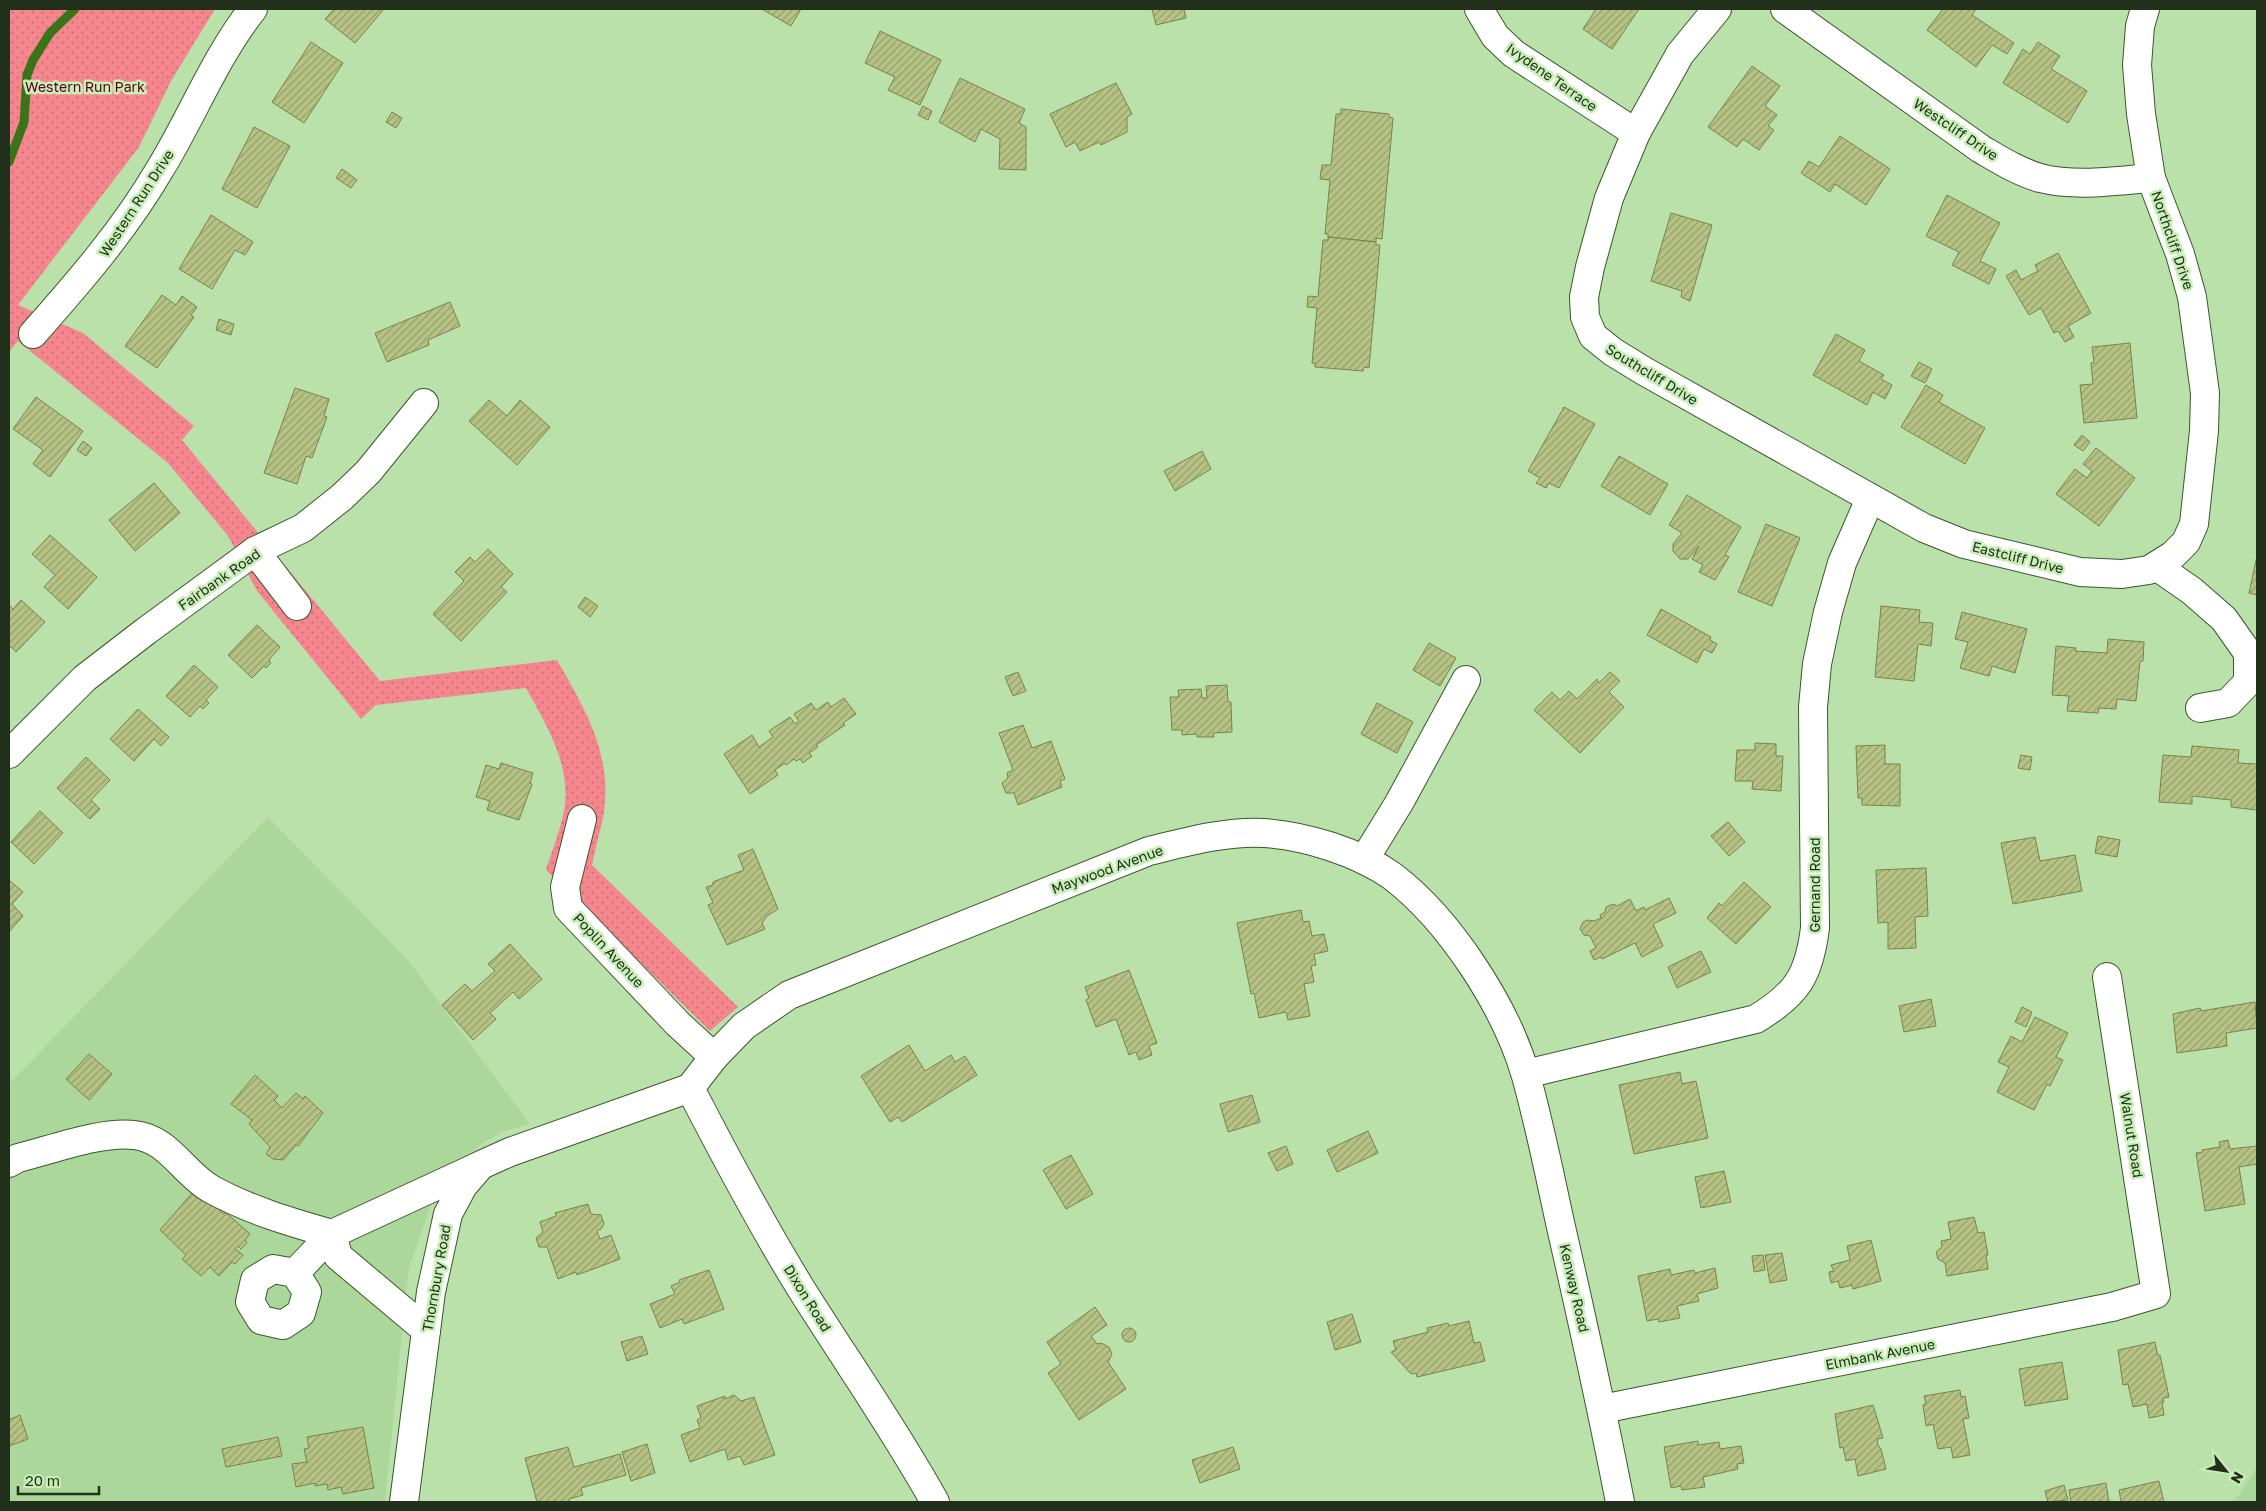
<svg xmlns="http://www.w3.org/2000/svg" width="2266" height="1511" viewBox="0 0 2266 1511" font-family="'Golos Text',sans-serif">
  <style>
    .built { fill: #acd79b }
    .park { fill: url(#park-dots) }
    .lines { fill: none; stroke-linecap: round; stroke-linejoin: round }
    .stream { stroke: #3b7418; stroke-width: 9 }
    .building { fill: url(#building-hatch); stroke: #798347 }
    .minor-casing { stroke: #385929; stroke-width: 30 }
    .minor { stroke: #fff; stroke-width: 28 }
    .labels { text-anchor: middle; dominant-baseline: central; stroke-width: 5; stroke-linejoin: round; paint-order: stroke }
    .street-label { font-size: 14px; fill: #22301b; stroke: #c8efb8 }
    .park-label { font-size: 14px; fill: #5b0117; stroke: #c8efb8 }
  </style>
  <defs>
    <pattern id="park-dots" width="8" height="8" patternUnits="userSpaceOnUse" patternTransform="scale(1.25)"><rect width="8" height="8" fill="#f5868e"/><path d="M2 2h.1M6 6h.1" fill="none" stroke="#c66e73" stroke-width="1.8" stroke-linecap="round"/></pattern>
    <pattern id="building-hatch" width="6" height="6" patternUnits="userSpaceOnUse" patternTransform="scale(1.25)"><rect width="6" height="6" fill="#b7c385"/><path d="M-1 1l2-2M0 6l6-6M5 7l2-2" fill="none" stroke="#949f6c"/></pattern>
  </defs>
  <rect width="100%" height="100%" fill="#bbe1ab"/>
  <g class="built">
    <path d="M268 817 407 959 530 1124 502 1132 481 1144 457 1168 431 1205 409 1267 385 1502H9V1084Z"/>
    <path d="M2257 1467V1502H2234Z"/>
  </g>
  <path class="park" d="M9 9H215L171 81 139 147 18 305 83 333 194 426 182 440 380 681 557 660C585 709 612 753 604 812 601 830 595 847 592 865L738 1007 710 1031 546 870C552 851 560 831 564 811 572 766 547 726 526 688L376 705 361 719 257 591 228 536 168 463 18 341 9 352Z"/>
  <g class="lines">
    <path class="stream" d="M9 162 24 122 27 75 33 60 50 33 75 9"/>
  </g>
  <g class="building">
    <path d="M334 9H384L355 43 325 19Z"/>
    <path d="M762 9H801L791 26Z"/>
    <path d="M1152 9H1184L1186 18 1156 25Z"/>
    <path d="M1596 9H1639L1612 49 1583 29Z"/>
    <path d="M1943 9H1976L1972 15 2014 43 2007 54 1992 45 1976 67 1927 30Z"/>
    <path d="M880 31 941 60 920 105 888 90 895 77 865 63Z"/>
    <path d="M311 42 343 63 304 123 272 102Z"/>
    <path d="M2038 42 2060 56 2051 69 2087 91 2068 123 2003 83 2023 49 2030 54Z"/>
    <path d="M1752 66 1780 86 1765 106 1777 115 1768 126 1774 130 1759 150 1743 139 1737 147 1708 127Z"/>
    <path d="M960 78 1025 109 1019 123 1026 127V170L999 169 1000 139 981 129 975 142 939 122Z"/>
    <path d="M1116 83 1132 114 1127 117V132L1101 145 1099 142 1080 151 1075 142 1066 147 1050 114Z"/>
    <path d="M923 106 932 111 928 120 918 115Z"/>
    <path d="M1341 109 1389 114V117L1393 118 1382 239 1376 238V242L1328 237V234H1325L1330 180 1320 179 1322 165H1331L1336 114H1341Z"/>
    <path d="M392 112 402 118 396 128 386 122Z"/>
    <path d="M254 127 290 146 257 208 222 189Z"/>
    <path d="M1840 136 1890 169 1866 205 1835 184 1830 192 1801 173 1809 161 1819 167Z"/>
    <path d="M342 169 357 180 351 188 336 178Z"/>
    <path d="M1947 195 2000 223 1980 261 1996 269 1989 284 1952 265 1959 252 1926 236Z"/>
    <path d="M1671 213 1712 225 1690 301 1681 297 1682 291 1651 281Z"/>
    <path d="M211 215 253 242 245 255 235 250 212 289 179 269Z"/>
    <path d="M1328 237 1376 242V245H1380L1369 368 1364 367 1363 371 1315 367V363H1312L1317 308 1307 307 1308 296 1318 297 1323 240H1328Z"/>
    <path d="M2058 253 2091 313 2068 326 2074 337 2065 342 2058 331 2054 333 2041 308 2029 315 2006 276 2016 270 2021 280 2038 271 2035 265Z"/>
    <path d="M162 295 176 305 182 296 197 307 191 315 194 317 157 368 125 346Z"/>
    <path d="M450 302 460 326 428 340 429 345 387 362 375 333Z"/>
    <path d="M219 319 234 324 231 335 216 330Z"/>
    <path d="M1836 334 1865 350 1859 361 1884 375 1881 379 1892 385 1885 399 1873 392 1867 405 1813 375Z"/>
    <path d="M2130 343 2137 418 2084 423 2080 385 2093 384 2091 363H2094L2092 347Z"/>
    <path d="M1919 362 1932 369 1925 383 1911 376Z"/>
    <path d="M1926 385 1943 395 1939 402 1985 428 1965 464 1901 427Z"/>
    <path d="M295 388 329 399 324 416 327 417 312 458 306 456 297 484 264 473Z"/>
    <path d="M36 397 83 431 50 477 33 464 43 450 13 429Z"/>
    <path d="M489 400 507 416 520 400 550 427 517 465 469 421Z"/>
    <path d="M1564 407 1595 424 1559 488 1549 483 1546 488 1536 483 1540 478 1528 471Z"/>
    <path d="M2082 435 2090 442 2083 451 2074 445Z"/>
    <path d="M83 441 92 448 86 456 77 450Z"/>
    <path d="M2096 448 2135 478 2099 526 2056 494 2075 469 2087 478 2092 471 2083 464Z"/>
    <path d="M1202 451 1211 469 1175 491 1164 471Z"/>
    <path d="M1619 456 1668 484 1650 515 1601 486Z"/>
    <path d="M154 483 180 513 135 551 109 520Z"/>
    <path d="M1687 495 1741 527 1725 555 1729 557 1715 580 1699 572 1703 565 1692 559 1699 546 1688 559H1680L1673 551V544L1682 533 1669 525Z"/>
    <path d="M1766 524 1800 538 1772 606 1738 592Z"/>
    <path d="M50 535 97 577 68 609 44 587 55 575 32 554Z"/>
    <path d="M488 549 513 574 501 587 507 592 461 641 433 614 464 581 455 572 470 557 475 562Z"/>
    <path d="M2257 556V595L2249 593Z"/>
    <path d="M585 597 598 606 590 617 578 607Z"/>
    <path d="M21 600 45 622 16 652 9 645V605L13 609Z"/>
    <path d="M1881 606 1920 610 1919 622 1933 623 1931 646 1918 644 1914 681 1875 677Z"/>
    <path d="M1661 609 1711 637 1710 640 1717 644 1712 653 1704 649 1697 663 1647 635Z"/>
    <path d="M1962 612 2027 629 2015 673 1992 666 1989 676 1960 668 1968 642 1955 639Z"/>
    <path d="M257 625 280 647 269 660 271 663 266 668 264 666 252 678 228 655Z"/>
    <path d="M2108 639 2144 642 2143 661H2140L2136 701 2117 699 2116 709 2099 708 2098 713 2067 711 2069 696 2052 695 2056 646 2076 648 2075 651 2107 653Z"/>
    <path d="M1429 643 1456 658 1440 686 1413 670Z"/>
    <path d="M194 665 218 687 206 700 209 703 203 709 200 706 190 717 166 696Z"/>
    <path d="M1018 672 1026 691 1013 696 1005 677Z"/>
    <path d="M1610 672 1620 681 1609 692 1624 707 1580 753 1534 710 1552 692 1560 700 1569 691 1577 699 1597 679 1599 683Z"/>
    <path d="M1227 685 1228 702H1231L1232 732 1213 733 1214 737H1197V734L1182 735V730H1172L1170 697H1179L1178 690 1201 689 1202 698H1207L1206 686Z"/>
    <path d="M844 698 856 714 843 723 845 725 816 745 818 747 809 753 812 756 803 763 800 759 796 761 794 759 786 765 785 763 775 770 778 775 750 794 724 754 752 735 759 747 773 737 769 731 790 717 795 724 799 721 794 714 811 703 816 710 828 702 831 707Z"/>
    <path d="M1377 703 1413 722 1397 753 1361 734Z"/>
    <path d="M138 709 169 737 161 746 154 739 134 761 110 739Z"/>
    <path d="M1023 725 1032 748 1051 741 1065 779 1060 781 1062 787 1018 805 1014 793H1006L1002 783 1008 778 1007 773 1013 770 999 733Z"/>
    <path d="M1755 743 1776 744V756H1783L1781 791 1752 789 1753 781H1735L1737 750H1755Z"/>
    <path d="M1885 745V764H1900V806L1862 805V798H1858L1856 746Z"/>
    <path d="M2192 746 2239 750 2238 763 2257 764V810L2231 807V800L2192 796V804L2159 802 2163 755 2191 757Z"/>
    <path d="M2021 755 2032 757 2030 770 2018 768Z"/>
    <path d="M86 757 110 780 91 800 100 809 90 819 57 788Z"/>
    <path d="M501 763 533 773 530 783 532 784 519 820 487 810 490 801 476 797 486 765 499 769Z"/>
    <path d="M40 811 63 833 34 864 11 842Z"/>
    <path d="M1728 822 1745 842 1729 856 1711 836Z"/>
    <path d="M2098 836 2120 840 2117 857 2095 853Z"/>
    <path d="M2035 837 2040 861 2075 855 2082 891 2013 904 2001 843Z"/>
    <path d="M753 849 778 909 767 916 762 923 765 929 727 945 708 905 713 903 706 887 713 885V882L744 870 738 855Z"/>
    <path d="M1926 868 1928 916 1915 917 1916 948 1888 949V922L1878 923 1876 870Z"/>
    <path d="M9 880 23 892 12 904 23 916 9 932Z"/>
    <path d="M1744 882 1771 907 1736 944 1707 918 1719 903 1722 906Z"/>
    <path d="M1669 898 1676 913 1653 924 1663 946 1642 957 1635 943 1602 959 1601 957 1594 960 1590 951 1596 948 1590 936 1584 935 1580 929 1583 922 1588 920 1594 921 1601 918 1600 915 1605 912 1606 907 1613 904 1617 906 1630 899 1636 911 1644 907 1645 910Z"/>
    <path d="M1301 910 1303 922 1309 921 1312 936 1324 934 1328 951 1314 954 1316 965 1311 966 1314 982 1304 984 1310 1016 1288 1020 1286 1012 1259 1018 1254 993 1251 994 1237 923Z"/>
    <path d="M510 944 542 979 519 999 513 992 490 1013 496 1019 473 1040 442 1005 465 984 472 991 495 971 488 964Z"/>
    <path d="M1701 951 1711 972 1677 988 1668 967Z"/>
    <path d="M1129 970 1157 1043 1149 1046 1152 1055 1139 1060 1136 1052 1129 1055 1116 1019 1096 1027 1086 1000 1089 998 1085 987Z"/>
    <path d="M1931 999 1936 1026 1904 1032 1899 1006Z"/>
    <path d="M2255 1002 2257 1028 2226 1033 2227 1046 2177 1053 2173 1014 2200 1008 2201 1011Z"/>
    <path d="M2022 1007 2032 1012 2026 1027 2015 1022Z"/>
    <path d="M2035 1017 2068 1033 2056 1057 2063 1060 2050 1086 2047 1084 2034 1110 1997 1092 2009 1067 1998 1062 2011 1036 2022 1042Z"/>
    <path d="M909 1045 925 1071 951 1055 955 1062 965 1056 977 1075 902 1122 898 1117 890 1122 861 1076Z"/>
    <path d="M89 1054 112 1074 89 1100 66 1079Z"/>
    <path d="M1680 1072 1682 1084 1696 1081 1708 1138 1634 1154 1619 1085Z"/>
    <path d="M255 1075 278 1096 274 1100 282 1108 296 1093 303 1099 305 1096 323 1113 298 1146 296 1145 283 1160 273 1159 266 1154 270 1147 249 1124 252 1120 231 1104Z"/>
    <path d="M1252 1095 1260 1122 1228 1132 1220 1104Z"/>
    <path d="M1368 1131 1378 1153 1337 1172 1327 1150Z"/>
    <path d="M2228 1140 2230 1149 2257 1146V1164L2239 1167 2245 1204 2205 1211 2196 1153 2203 1152 2202 1150 2220 1147 2219 1142Z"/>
    <path d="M1286 1146 1293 1164 1277 1171 1268 1153Z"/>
    <path d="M1071 1155 1093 1194 1066 1209 1043 1170Z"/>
    <path d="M1724 1171 1731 1202 1701 1208 1695 1177Z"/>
    <path d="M194 1191 205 1197 224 1214 225 1212 250 1234 245 1240 247 1243 241 1249 238 1246 235 1249 243 1255 235 1264 232 1262 219 1276 210 1267 201 1276 182 1259 186 1255 160 1230Z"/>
    <path d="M588 1204 591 1214 601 1215 604 1224 601 1229 597 1231 600 1239 611 1235 620 1259 577 1275 576 1272 558 1279 547 1247H539L536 1238 543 1232 540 1222 556 1216 555 1213Z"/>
    <path d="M1974 1217 1978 1233 1984 1232 1988 1255 1986 1256 1988 1269 1947 1276 1945 1263 1938 1259 1936 1252 1942 1247 1941 1241 1951 1239 1948 1222Z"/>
    <path d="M1871 1240 1881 1281 1853 1289 1852 1285 1840 1288 1838 1281 1831 1283 1829 1272 1834 1271 1831 1265 1850 1260 1847 1246Z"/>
    <path d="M1782 1253 1787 1280 1770 1283 1765 1255Z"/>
    <path d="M1763 1255 1765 1270 1754 1272 1752 1256Z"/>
    <path d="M1715 1268 1718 1288 1697 1294 1699 1301 1677 1306 1680 1318 1659 1322 1658 1319 1647 1321 1638 1276 1670 1269 1671 1275 1694 1270 1695 1273Z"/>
    <path d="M709 1270 724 1309 684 1324 682 1319 660 1328 650 1304 675 1294 671 1286 680 1282 679 1280Z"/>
    <path d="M1095 1307 1107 1325 1091 1336 1097 1344 1101 1343 1109 1347 1112 1354 1108 1362 1126 1389 1079 1420 1048 1373 1061 1364 1047 1342Z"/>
    <path d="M1352 1314 1361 1342 1335 1350 1327 1322Z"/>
    <path d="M1469 1321 1474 1343 1480 1342 1485 1361 1417 1377 1416 1373 1411 1374 1391 1352 1396 1350 1393 1341 1428 1332 1427 1328 1448 1323 1449 1326Z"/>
    <circle cx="1129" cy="1335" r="7"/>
    <path d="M642 1336 648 1354 627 1361 621 1342Z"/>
    <path d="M2155 1342 2158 1356 2160 1355 2169 1397 2163 1398 2164 1402H2162L2164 1415 2149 1418 2147 1404 2133 1407 2128 1384 2123 1385 2118 1350Z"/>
    <path d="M2062 1362 2068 1399 2025 1406 2019 1369Z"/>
    <path d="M1960 1390 1961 1397 1965 1396 1969 1418 1963 1419 1970 1455 1953 1458 1951 1447 1938 1449 1933 1424 1926 1426 1923 1405 1926 1404 1924 1396Z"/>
    <path d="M734 1395 741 1401 754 1397 775 1455 744 1465 740 1456 728 1460 725 1449 690 1462 681 1435 700 1428 697 1420 701 1418 697 1406 725 1396V1399Z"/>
    <path d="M1873 1405 1883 1438 1877 1439 1878 1445 1881 1449 1886 1469 1858 1476 1855 1459 1846 1461 1843 1447 1840 1448 1835 1414Z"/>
    <path d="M20 1415 28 1439 9 1446V1420Z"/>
    <path d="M363 1427 374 1488 343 1494 341 1487 328 1490 327 1484 315 1486V1483L296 1487 292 1464 307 1462 304 1449 309 1448 307 1437Z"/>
    <path d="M278 1437 282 1456 226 1467 222 1449Z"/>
    <path d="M1698 1441V1445L1719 1442 1720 1449 1741 1446 1744 1463 1737 1464 1738 1469 1703 1477 1705 1487 1682 1490 1681 1486 1671 1488 1664 1447Z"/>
    <path d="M647 1444 655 1473 631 1481 622 1452Z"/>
    <path d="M568 1447 574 1467 620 1454 626 1475 581 1488 583 1495 569 1499 570 1502H537L525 1458Z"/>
    <path d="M1233 1447 1240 1469 1200 1483 1192 1460Z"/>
    <path d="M2159 1481 2164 1502H2121L2119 1490Z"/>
    <path d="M2106 1483 2109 1502H2071L2069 1490Z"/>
    <path d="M2064 1485 2068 1500 2048 1502 2045 1491Z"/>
  </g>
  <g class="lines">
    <defs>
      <g id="minor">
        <path d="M1479 9 1495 36 1514 54 1636 133"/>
        <path d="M1717 9 1680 54 1636 133 1609 198 1590 267 1584 297 1585 317 1593 336 1613 352 1644 371 1924 528 1964 544 2080 572 2122 574 2149 570 2173 555 2186 542 2194 524 2204 431 2205 393 2192 297 2180 254 2151 178 2141 114 2137 65 2140 26 2145 9"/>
        <path d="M1785 9 1981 149C2000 160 2019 172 2040 178 2076 187 2114 181 2151 178"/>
        <path d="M33 334C79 282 125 229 160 169 192 117 215 57 253 9"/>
        <path d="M255 551 297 606"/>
        <path d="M2156 566 2192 591 2224 619 2248 653V682L2228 703 2200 708"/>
        <path d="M9 754 85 678 146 631 255 551 303 528 342 497 368 472 424 403"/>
        <path d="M582 819 565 887 568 908 678 1024 714 1057"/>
        <path d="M1364 860 1399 803 1466 680"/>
        <path d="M1526 1074 1756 1019C1797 994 1809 976 1815 928L1813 707 1817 664 1828 612 1842 563 1870 499"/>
        <path d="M690 1088 714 1057 744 1026 789 995 1149 851C1186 842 1225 831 1264 833 1306 836 1358 852 1392 876 1450 920 1506 1007 1526 1076 1540 1126 1550 1177 1561 1227 1582 1319 1602 1410 1620 1502"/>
        <path d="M690 1088C725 1156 760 1222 800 1287 845 1359 894 1428 935 1502"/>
        <path d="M9 1163 18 1158C51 1150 101 1131 134 1135 168 1138 184 1174 211 1189 249 1210 290 1222 332 1234"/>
        <path d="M332 1234 338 1256 426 1330"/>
        <path d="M273 1269 295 1273 307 1292 301 1313 283 1325 261 1320 250 1302 255 1280Z"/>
        <path d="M295 1273 332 1234 477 1167"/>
        <path d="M1602 1409 2112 1307 2156 1294 2107 977"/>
        <path d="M404 1502 431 1292 448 1214 463 1186 481 1165 510 1152 690 1088"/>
      </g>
    </defs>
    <use href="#minor" class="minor-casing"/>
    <use href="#minor" class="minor"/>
  </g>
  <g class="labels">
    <g class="street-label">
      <text transform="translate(1552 77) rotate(35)">Ivydene Terrace</text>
      <text transform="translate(1956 129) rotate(34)">Westcliff Drive</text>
      <text transform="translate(136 203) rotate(-57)">Western Run Drive</text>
      <text transform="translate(2173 240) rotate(71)">Northcliff Drive</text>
      <text transform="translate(1652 374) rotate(31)">Southcliff Drive</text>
      <text transform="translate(2018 557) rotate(14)">Eastcliff Drive</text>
      <text transform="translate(219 579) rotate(-35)">Fairbank Road</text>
      <text transform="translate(1107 869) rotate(-20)">Maywood Avenue</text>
      <text transform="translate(1814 885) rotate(-90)">Gernand Road</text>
      <text transform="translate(609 950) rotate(47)">Poplin Avenue</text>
      <text transform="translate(2132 1135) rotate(81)">Walnut Road</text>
      <text transform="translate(436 1278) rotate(-80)">Thornbury Road</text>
      <text transform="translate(1575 1288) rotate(77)">Kenway Road</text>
      <text transform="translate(808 1298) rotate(58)">Dixon Road</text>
      <text transform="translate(1880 1354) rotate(-11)">Elmbank Avenue</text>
    </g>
    <g class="park-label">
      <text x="85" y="86">Western Run Park</text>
    </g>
  </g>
  <rect width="2266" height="1511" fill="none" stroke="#22301b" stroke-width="20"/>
  <g transform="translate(2226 1471) rotate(120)" stroke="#c8efb8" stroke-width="4" paint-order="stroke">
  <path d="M0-4L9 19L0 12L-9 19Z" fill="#22301b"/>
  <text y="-8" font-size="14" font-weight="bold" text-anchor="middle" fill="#22301b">N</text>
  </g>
  <path d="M18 1486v8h81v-8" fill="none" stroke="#22301b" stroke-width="2.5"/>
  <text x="25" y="1486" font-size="15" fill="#22301b" stroke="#c8efb8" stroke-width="4" paint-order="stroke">20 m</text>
</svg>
